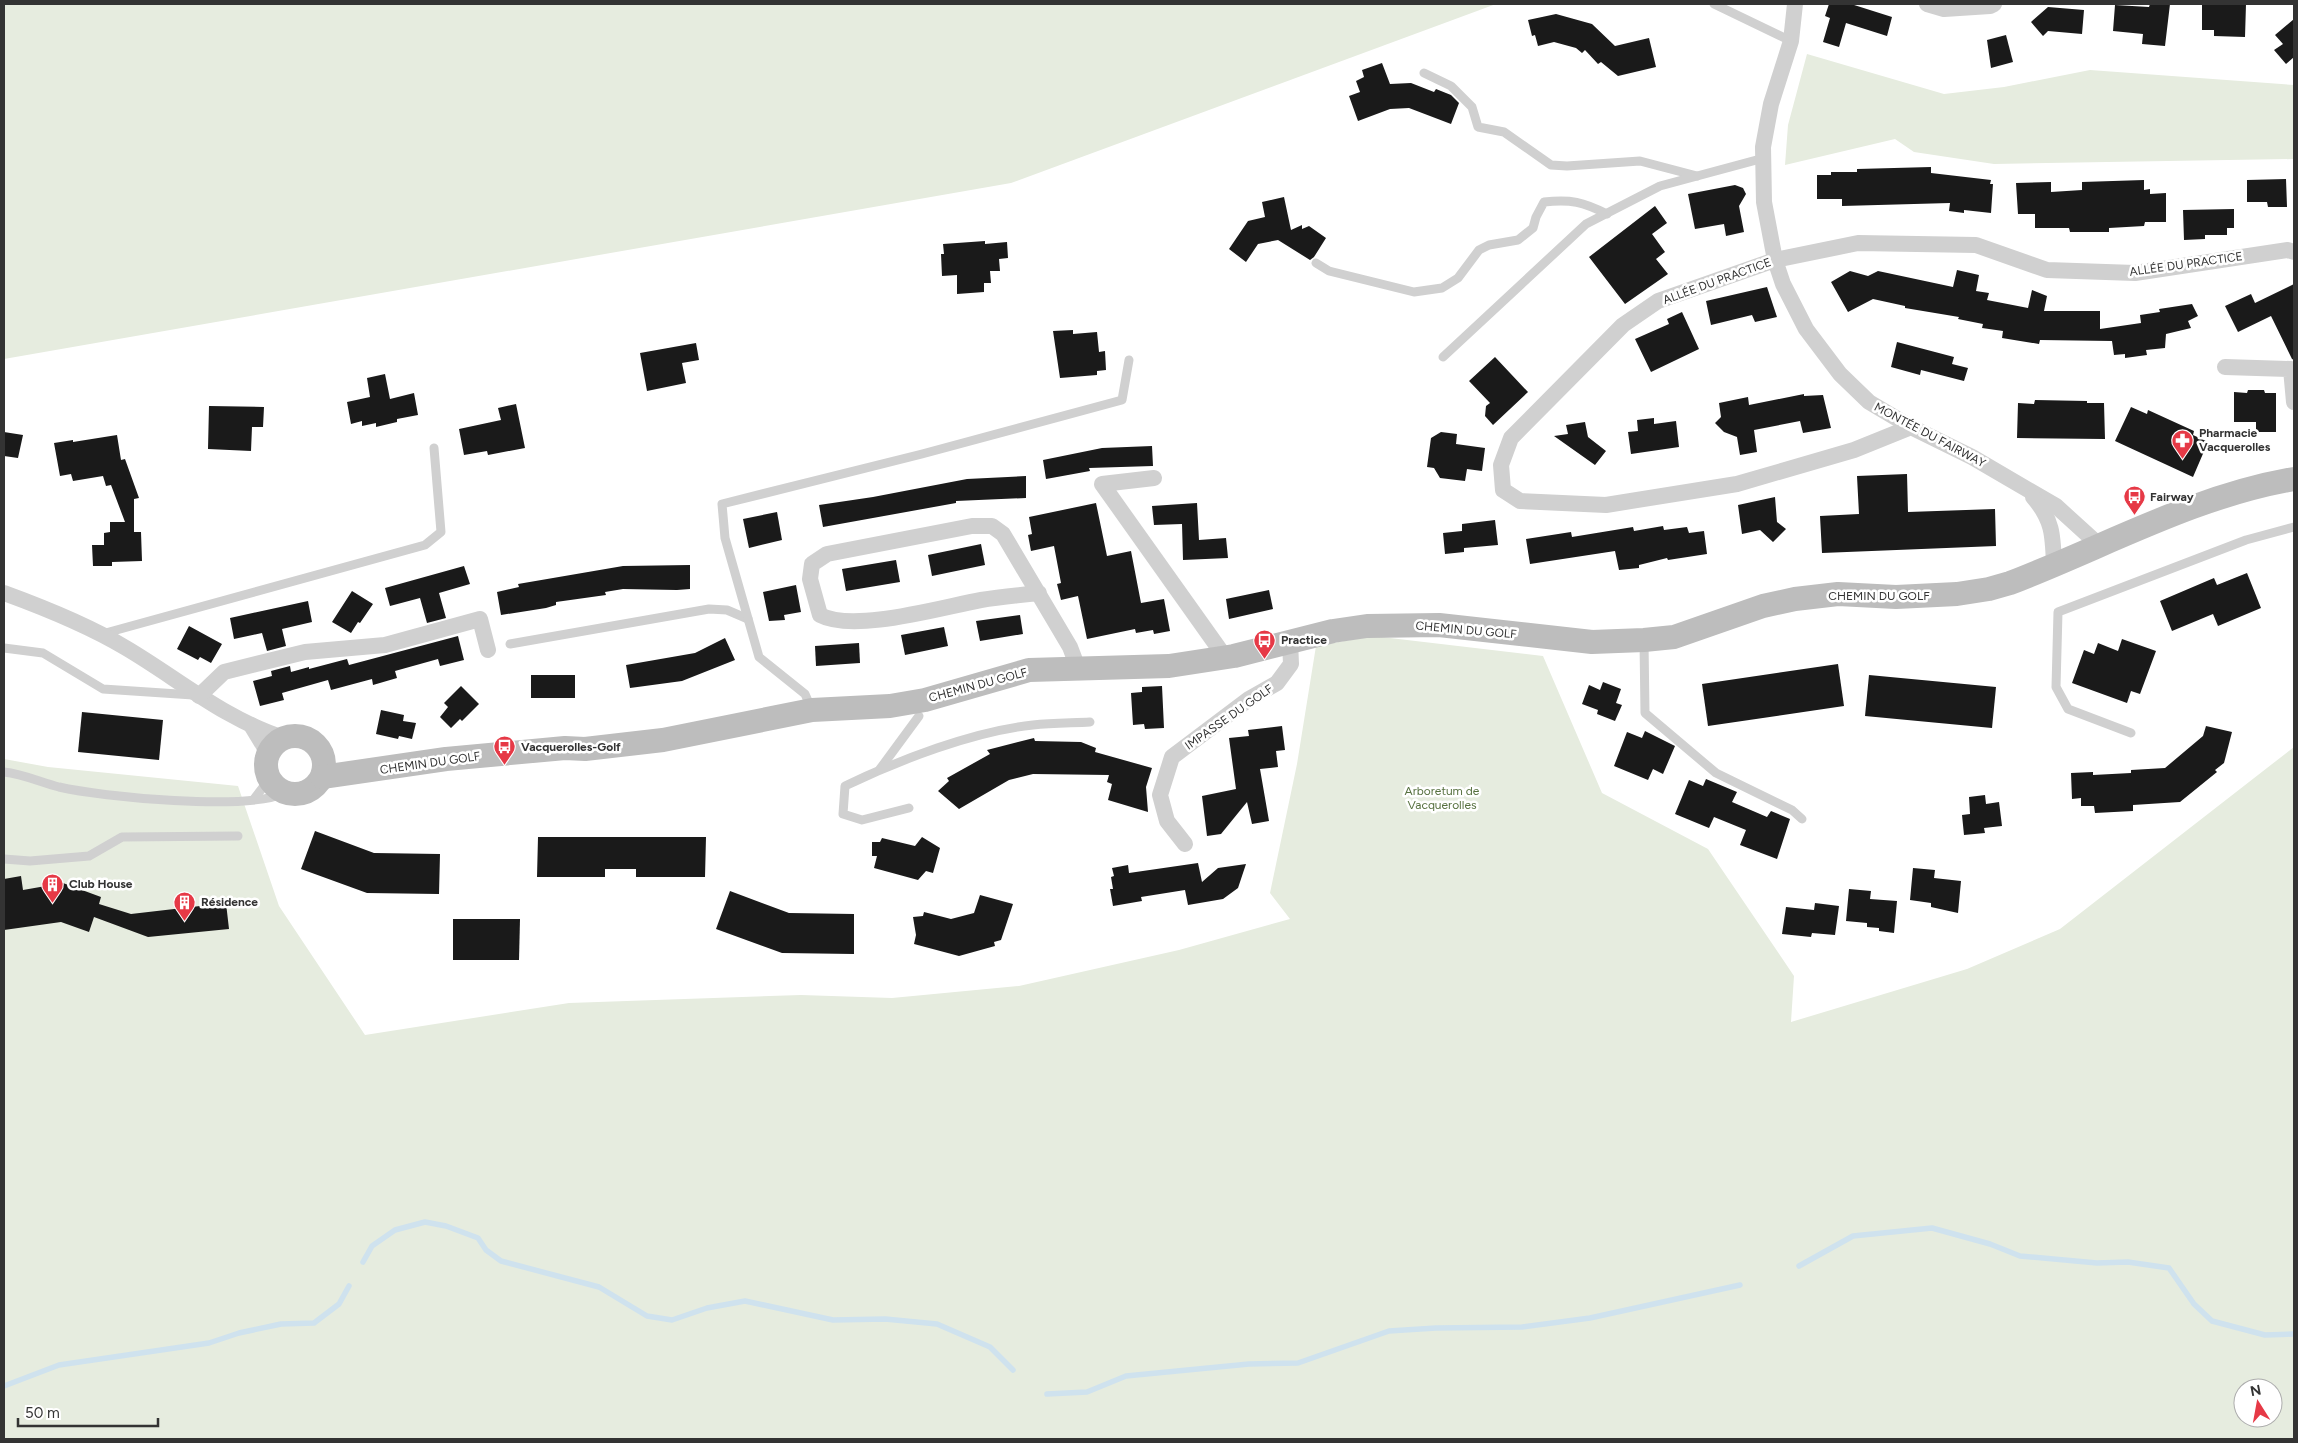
<svg xmlns="http://www.w3.org/2000/svg" width="2298" height="1443" viewBox="0 0 2298 1443" font-family="Figtree,sans-serif">
  <style>
    .green { fill: #e6ecdf; fill-rule: evenodd }
    .lines { fill: none; stroke-linecap: round; stroke-linejoin: round }
    .stream { stroke: #cfe2ee; stroke-width: 5.5 }
    .building { fill: #1a1a1a }
    .lane { stroke: #d0d0d0; stroke-width: 9 }
    .street { stroke: #d0d0d0; stroke-width: 16 }
    .secondary { stroke: #bdbdbd; stroke-width: 24 }
    .labels { text-anchor: middle; dominant-baseline: central; stroke-width: 5; stroke-linejoin: round; paint-order: stroke }
    .street-label { font-size: 12px; fill: #333; stroke: #fff }
    .poi-label { font-size: 12px; font-weight: bold; fill: #333; stroke: #fff; text-anchor: start }
    .park-label { font-size: 12px; fill: #56703f; stroke: #fff }
  </style>
  <rect width="100%" height="100%" fill="#fff"/>
  <g class="green">
    <path d="M4 4H1496L1011 183 4 359Z"/>
    <path d="M1807 54 1944 94 2004 87 2090 70 2294 85V159L1994 164 1914 152 1895 139 1785 165 1788 125Z"/>
    <path d="M1373 636 1543 656 1602 793 1708 849 1794 976 1791 1022 1967 969 2060 929 2294 747V1439H4V759L48 767 238 786 279 906 365 1035 569 1003 801 995 892 998 1019 986 1179 950 1290 919 1270 893 1297 764 1316 646ZM2243 1388H2273V1418H2243Z"/>
  </g>
  <g class="lines">
    <g class="stream">
      <path d="M363 1262 372 1246 395 1230 425 1222 446 1226 478 1238 486 1250 501 1261 599 1287 647 1316 672 1320 707 1308 745 1301 833 1320 885 1319 937 1324 990 1347 1013 1370"/>
      <path d="M1799 1266 1853 1236 1932 1228 1990 1244 2020 1256 2097 1263 2128 1262 2169 1268 2194 1304 2212 1321 2265 1335 2294 1334"/>
      <path d="M4 1386 59 1365 209 1343 239 1333 281 1324 314 1323 339 1304 349 1286"/>
      <path d="M1047 1394 1087 1392 1126 1376 1249 1364 1298 1363 1389 1331 1436 1328 1522 1327 1590 1318 1740 1285"/>
    </g>
  </g>
  <g class="building">
    <path d="M1829 4H1851L1892 17 1887 36 1846 23 1839 47 1823 42 1830 18 1825 16Z"/>
    <path d="M2150 4H2170L2165 46 2142 44 2143 34 2113 31 2115 5 2149 7Z"/>
    <path d="M2202 4H2246L2245 37 2214 36V30H2202Z"/>
    <path d="M2048 7 2084 10 2082 34 2048 31 2043 36 2031 22Z"/>
    <path d="M1556 14 1592 24 1615 46 1649 38 1656 67 1618 76 1601 62 1598 64 1585 50 1582 53 1576 48 1554 42 1538 46 1535 35 1532 36 1528 20Z"/>
    <path d="M2294 19V57L2286 64 2274 50 2283 44 2275 35Z"/>
    <path d="M2006 35 2013 62 1991 68 1987 40Z"/>
    <path d="M1382 63 1390 84 1411 83 1434 92 1436 89 1451 95 1459 103 1451 124 1409 108 1390 109 1358 121 1349 96 1360 92 1356 81 1364 77 1362 70Z"/>
    <path d="M1931 167V173L1991 180 1990 184H1993L1991 213 1964 210V213L1949 211 1950 203 1842 206V199H1817V175H1831V172H1857V169Z"/>
    <path d="M2286 179 2287 207H2268L2267 202H2247V180Z"/>
    <path d="M2144 180V190L2150 189V194L2166 193V222H2145L2144 226 2109 228V232H2070L2069 228H2035V214H2018L2016 183 2051 182V192L2082 190V182Z"/>
    <path d="M1735 185 1743 188 1746 194 1739 206 1744 232 1726 236 1724 224 1695 229 1688 194Z"/>
    <path d="M1284 197 1291 230 1302 225V229L1309 226 1326 238 1314 257 1310 260 1278 240 1258 244 1246 262 1229 249 1248 221 1265 217 1262 202Z"/>
    <path d="M1655 206 1667 223 1652 234 1665 252 1656 259 1668 274 1625 304 1589 257Z"/>
    <path d="M2234 209V228H2227V235H2205V239L2184 240 2183 210Z"/>
    <path d="M985 241V244L1007 242 1008 258 999 259 1000 271H990L991 283H984V292L957 294V275L942 276 941 254H944L943 244Z"/>
    <path d="M1957 270 1979 275 1976 291 1989 293 1987 300 2028 308 2032 290 2047 296 2044 311H2100V329L2141 323 2140 315 2160 312 2159 309 2192 304 2198 316 2188 321 2191 328 2166 334 2165 348 2146 350 2147 355 2125 358V354L2114 355 2112 341 2040 340 2039 344 2002 338 2003 331 1982 328 1983 324 1958 319 1959 317 1905 308V306L1873 299 1848 312 1831 282 1850 271 1868 276 1878 271 1953 287Z"/>
    <path d="M2294 284V360L2292 359 2271 316 2238 332 2225 306 2251 294 2255 303Z"/>
    <path d="M1767 287 1777 317 1755 322 1752 315 1711 325 1706 301Z"/>
    <path d="M1682 312 1699 349 1651 372 1635 339 1669 324 1667 319Z"/>
    <path d="M1073 330V334L1097 332 1099 352 1105 351 1106 370 1097 371V375L1060 378 1053 331Z"/>
    <path d="M1897 342 1954 357 1952 364 1968 368 1964 381 1921 370 1920 375 1891 367Z"/>
    <path d="M696 343 699 360 682 363 686 383 647 391 640 353Z"/>
    <path d="M1495 357 1528 392 1493 425 1485 416 1486 406 1490 403 1469 381Z"/>
    <path d="M385 374 390 399 414 393 418 415 397 419V422L376 427V423L362 426V421L351 424 347 402 370 397 367 378Z"/>
    <path d="M2248 390H2264L2265 393H2276V432H2256V422H2234V392L2247 393Z"/>
    <path d="M1804 394V396L1823 395 1831 428 1803 433 1800 421 1754 430 1757 452 1740 455 1737 437 1724 432 1715 423 1721 417 1719 403 1748 397 1749 405Z"/>
    <path d="M2035 400 2087 401V403H2104L2105 439 2017 438 2018 403 2034 404Z"/>
    <path d="M516 404 525 448 488 455 487 451 464 455 459 429 501 420 498 408Z"/>
    <path d="M209 406 264 407 263 427H252L251 451 208 449Z"/>
    <path d="M2131 407 2147 414 2148 410 2194 431 2193 435 2208 442 2193 477 2115 441Z"/>
    <path d="M1654 418V424L1676 421 1679 447 1631 454 1628 432 1638 431 1637 420Z"/>
    <path d="M1585 422 1588 437 1606 451 1595 465 1554 436 1568 434 1566 425Z"/>
    <path d="M4 432 23 435 18 458 4 456Z"/>
    <path d="M1441 432 1457 434 1456 444 1485 448 1482 471 1467 469 1465 481 1440 478 1434 468 1427 467 1431 438Z"/>
    <path d="M117 435 121 460 125 459 139 498 134 499V532H141L142 561 112 562V566H93L92 545H104V533L110 532V522H125L111 485 106 486 103 476 73 481 71 474 60 476 54 443 73 440V442Z"/>
    <path d="M1152 446 1153 466 1089 468 1090 471 1046 479 1043 460 1102 448Z"/>
    <path d="M1907 474 1908 512 1995 509 1996 546 1822 553 1820 516 1859 514 1857 476Z"/>
    <path d="M1026 476V498L956 501V503L823 527 819 505 873 497 967 479Z"/>
    <path d="M1775 497 1777 522 1786 529 1773 542 1760 530 1742 534 1738 505Z"/>
    <path d="M1096 503 1107 556 1131 551 1141 603 1164 599 1170 631 1154 634 1153 630 1136 633 1135 629 1087 639 1078 596 1061 600 1057 584 1061 583 1054 546 1031 551 1028 535 1032 534 1029 517Z"/>
    <path d="M1197 503 1199 540 1226 538 1228 558 1183 560 1182 524 1154 525 1152 506Z"/>
    <path d="M777 512 782 540 749 548 743 519Z"/>
    <path d="M1495 520 1498 545 1464 548V552L1445 554 1443 533 1462 531V524Z"/>
    <path d="M1663 526 1664 530 1687 527 1689 533 1704 531 1707 554 1668 560 1667 558 1639 565V568L1619 570 1615 551 1530 564 1526 539 1571 532 1572 537 1633 527 1634 531Z"/>
    <path d="M981 544 985 565 932 576 928 555Z"/>
    <path d="M896 560 900 582 846 591 842 569Z"/>
    <path d="M690 565V589L677 590 623 589 605 592 606 595 556 602V605L546 608 501 615 497 592 519 587 518 584 623 566Z"/>
    <path d="M464 566 470 584 439 593 446 618 427 623 420 598 390 606 385 588Z"/>
    <path d="M2247 573 2261 608 2218 626 2213 614 2172 631 2160 601 2214 578 2217 585Z"/>
    <path d="M796 585 801 612 784 615 785 620 769 621 763 592Z"/>
    <path d="M1269 590 1273 609 1229 619 1226 599Z"/>
    <path d="M352 591 373 604 360 623 358 622 351 633 332 622Z"/>
    <path d="M308 601 312 622 282 629 286 646 267 651 262 633 234 639 230 618Z"/>
    <path d="M1020 615 1023 634 980 641 976 621Z"/>
    <path d="M189 626 222 644 211 663 200 657 198 660 177 649Z"/>
    <path d="M944 627 948 646 905 655 901 635Z"/>
    <path d="M458 636 464 660 440 666 438 659 395 671 397 678 373 685 372 679 331 690 328 680 282 693 284 700 260 706 253 681 272 676 271 671 290 666 291 672 309 667V669L347 659 349 665Z"/>
    <path d="M725 638 735 660 682 681 630 688 626 665 695 653Z"/>
    <path d="M2122 639 2156 651 2140 694 2131 691 2127 703 2072 683 2084 650 2094 654 2098 643 2118 651Z"/>
    <path d="M859 643 860 663 816 666 815 646Z"/>
    <path d="M1838 664 1844 706 1708 726 1702 684Z"/>
    <rect x="531" y="675" width="44" height="23"/>
    <path d="M1869 675 1996 687 1992 728 1865 716Z"/>
    <path d="M1603 682 1621 689 1616 703 1622 705 1615 721 1597 714 1598 710 1582 704 1589 685 1600 690Z"/>
    <path d="M461 686 479 704 462 721 460 719 451 728 440 717 448 707 444 703Z"/>
    <path d="M1162 686 1164 728 1145 729 1144 724 1133 725 1131 693 1142 692V687Z"/>
    <path d="M381 710 404 715 403 721 416 723 412 739 399 736 398 739 376 734Z"/>
    <path d="M82 712 163 720 159 760 78 752Z"/>
    <path d="M1282 726 1285 750 1276 751 1278 767 1260 769 1269 821 1252 824 1247 802 1221 834 1207 836 1202 796 1236 789 1229 738 1249 736 1248 730Z"/>
    <path d="M2206 726 2232 732 2224 763 2215 770 2217 772 2180 802 2133 805V811L2095 813 2094 806H2081V798L2072 799 2071 773 2093 772V775L2131 773V770L2165 768 2203 736Z"/>
    <path d="M1645 731 1675 746 1663 774 1653 769 1648 780 1614 766 1627 732 1642 738Z"/>
    <path d="M1034 738 1035 741 1081 742 1096 748 1095 752 1152 768 1146 787 1148 812 1108 800 1112 784 1107 782 1109 775 1033 774 1009 780 959 809 938 791 949 781 947 778 990 754 987 750Z"/>
    <path d="M1706 779 1737 792 1732 802 1767 817 1771 811 1790 819 1777 859 1740 845 1746 830 1714 817 1709 828 1675 814 1689 780 1703 786Z"/>
    <path d="M1985 795 1986 804 1999 802 2002 826 1984 828 1985 833 1964 835 1962 815 1970 814 1969 797Z"/>
    <path d="M315 831 374 853 440 854 439 894 367 893 301 869Z"/>
    <path d="M538 837H706L705 877H636V869H605V877H537Z"/>
    <path d="M922 837 940 848 933 873 926 871 918 880 874 868 877 856H872V842H880L882 838 915 846Z"/>
    <path d="M1198 863 1202 882 1218 868 1246 864 1238 888 1223 899 1188 905 1185 890 1141 897 1142 901 1113 906 1110 889H1113L1111 877 1114 876 1112 868 1128 865 1129 873Z"/>
    <path d="M1913 868 1935 870 1934 878 1961 881 1958 913 1931 907V903L1910 900Z"/>
    <path d="M21 876 23 890 63 883 101 897 99 904 131 914 226 903 229 929 148 937 94 917 89 932 61 922 4 930V879Z"/>
    <path d="M1849 889 1871 891 1870 899 1897 901 1894 933 1879 931V928L1867 927V923L1846 921Z"/>
    <path d="M730 891 789 913 854 914V954L782 953 716 929Z"/>
    <path d="M980 895 1013 904 1001 940 994 942 995 946 959 956 914 944 916 935 913 917 923 916 924 912 951 919 974 913Z"/>
    <path d="M1815 903 1839 906 1835 935 1812 933 1811 937 1782 934 1786 907 1814 910Z"/>
    <path d="M453 919H520L519 960H453Z"/>
  </g>
  <g class="lines">
    <g class="lane">
      <path d="M1714 4 1791 41"/>
      <path d="M1424 73 1451 86 1472 107 1478 127 1504 132 1551 165 1567 166 1640 161 1697 176"/>
      <path d="M1316 263 1329 271 1414 292 1442 288 1458 278 1479 250 1489 245 1518 240 1533 228 1536 217 1544 202C1571 199 1583 202 1607 214"/>
      <path d="M1443 357 1586 224 1660 186 1764 158"/>
      <path d="M102 634 425 545 441 532 434 448"/>
      <path d="M1644 641 1645 713 1716 773 1792 810 1802 819"/>
      <path d="M510 644 709 609 727 610 748 619"/>
      <path d="M4 648 43 653 103 689 193 695"/>
      <path d="M812 710 805 694 759 657 725 538 722 504 922 454 1122 400 1129 360"/>
      <path d="M2131 733 2068 709 2056 687 2058 612 2246 540 2294 527"/>
      <path d="M880 769 919 716"/>
      <path d="M4 772C23 774 40 782 59 787 102 797 247 811 285 793"/>
      <path d="M254 799 264 786 268 777"/>
      <path d="M909 808 862 820 843 814 845 786C899 760 974 731 1033 725 1052 723 1072 723 1090 722"/>
      <path d="M4 859 30 861 89 856 122 837 238 836"/>
    </g>
    <g class="street">
      <path d="M1795 4 1791 41 1771 104 1763 147 1764 202 1775 260 1783 284 1806 329 1840 374 1869 402 1911 427 1972 457 2056 506 2100 546"/>
      <path d="M1927 4 1944 9 1990 6 1994 4"/>
      <path d="M2225 367 2291 369 2294 402"/>
      <path d="M1911 427 1854 450 1737 484 1606 505 1520 501 1503 490 1501 465 1511 438 1623 325 1658 301 1775 260 1858 243 1976 245 2047 270 2135 273 2288 250 2294 252"/>
      <path d="M1154 478 1102 484 1225 657"/>
      <path d="M2033 497C2053 520 2053 536 2054 566"/>
      <path d="M4 593C45 608 88 625 126 648 177 678 226 720 284 738"/>
      <path d="M1039 593C1020 595 1000 597 981 600 942 607 854 633 820 615L810 579 812 564 827 554 972 526H992L1003 534 1070 647 1078 668"/>
      <path d="M199 696 224 672 305 652 385 645 480 619 488 650"/>
      <path d="M251 725 268 753"/>
      <path d="M1185 844 1167 821 1160 795 1172 757 1249 699 1277 683 1291 664 1290 641"/>
    </g>
    <g class="secondary">
      <circle cx="295" cy="765" r="29"/>
      <path d="M322 777 446 759 565 748 585 749 663 740 812 710 890 706 925 700 1029 670 1169 666 1234 656 1333 631 1367 626 1439 625 1592 642 1644 640 1674 637 1763 606 1795 599 1838 594 1896 597 1957 594 1989 589 2010 583C2104 547 2194 496 2294 479"/>
    </g>
  </g>
  <defs>
    <symbol id="pharmacy-pin" viewBox="-11 -11 22 30"><path d="M0 17L-7.5 6A9.5 9.5 0 1 1 7.5 6Z" fill="#e63946" stroke="#fff"/><path d="M-2-6h4v4h4v4h-4v4h-4v-4h-4v-4h4Z" fill="#fff"/></symbol>
    <symbol id="bus-pin" viewBox="-11 -11 22 30"><path d="M0 17L-7.5 6A9.5 9.5 0 1 1 7.5 6Z" fill="#e63946" stroke="#fff"/><path d="M-5-6H5V4H4V6H2V4H-2V6H-4V4H-5ZM-3.5-4V0h7V-4ZM-3.5 1.2v1.5H-2V1.2ZM2 1.2v1.5H3.5V1.2Z" fill="#fff"/></symbol>
    <symbol id="building-pin" viewBox="-11 -11 22 30"><path d="M0 17L-7.5 6A9.5 9.5 0 1 1 7.5 6Z" fill="#e63946" stroke="#fff"/><path d="M-4-6H4V6H1V3H-1V6H-4ZM-2.5-4.3h1.7v1.8h-1.7ZM.8-4.3h1.7v1.8H.8ZM-2.5-1h1.7V.8h-1.7ZM.8-1h1.7V.8H.8Z" fill="#fff"/></symbol>
  </defs>
  <g fill-rule="evenodd">
    <use href="#pharmacy-pin" x="2170" y="428" width="25" height="34"/>
    <use href="#bus-pin" x="2122" y="484" width="25" height="34"/>
    <use href="#bus-pin" x="1252" y="628" width="25" height="34"/>
    <use href="#bus-pin" x="492" y="734" width="25" height="34"/>
    <use href="#building-pin" x="40" y="872" width="25" height="34"/>
    <use href="#building-pin" x="172" y="890" width="25" height="34"/>
  </g>
  <g class="labels">
    <g class="street-label">
      <text transform="translate(2186 264) rotate(-8)">ALLÉE DU PRACTICE</text>
      <text transform="translate(1717 281) rotate(-20)">ALLÉE DU PRACTICE</text>
      <text transform="translate(1930 435) rotate(28)">MONTÉE DU FAIRWAY</text>
      <text x="1879" y="596">CHEMIN DU GOLF</text>
      <text transform="translate(1466 630) rotate(5)">CHEMIN DU GOLF</text>
      <text transform="translate(978 685) rotate(-15)">CHEMIN DU GOLF</text>
      <text transform="translate(1229 717) rotate(-35)">IMPASSE DU GOLF</text>
      <text transform="translate(430 763) rotate(-8)">CHEMIN DU GOLF</text>
    </g>
    <g class="poi-label">
      <text x="2199" y="433">Pharmacie<tspan x="2199" dy="14">Vacquerolles</tspan></text>
      <text x="2150" y="497">Fairway</text>
      <text x="1281" y="640">Practice</text>
      <text x="521" y="747">Vacquerolles-Golf</text>
      <text x="69" y="884">Club House</text>
      <text x="201" y="902">Résidence</text>
    </g>
    <g class="park-label">
      <text x="1442" y="791">Arboretum de<tspan x="1442" dy="14">Vacquerolles</tspan></text>
    </g>
  </g>
  <rect width="2298" height="1443" fill="none" stroke="#333333" stroke-width="10"/>
  <g transform="translate(2258 1403) rotate(349)"><circle r="24" fill="#ffffff" stroke="#adadad"/>
  <path d="M0-4L9 19L0 12L-9 19Z" fill="#e63946"/>
  <text y="-8" font-size="14" font-weight="bold" text-anchor="middle" fill="#333333">N</text>
  </g>
  <path d="M18 1418v8h140v-8" fill="none" stroke="#333333" stroke-width="2.5"/>
  <text x="25" y="1418" font-size="15" fill="#333333" stroke="#ffffff" stroke-width="4" paint-order="stroke">50 m</text>
</svg>
